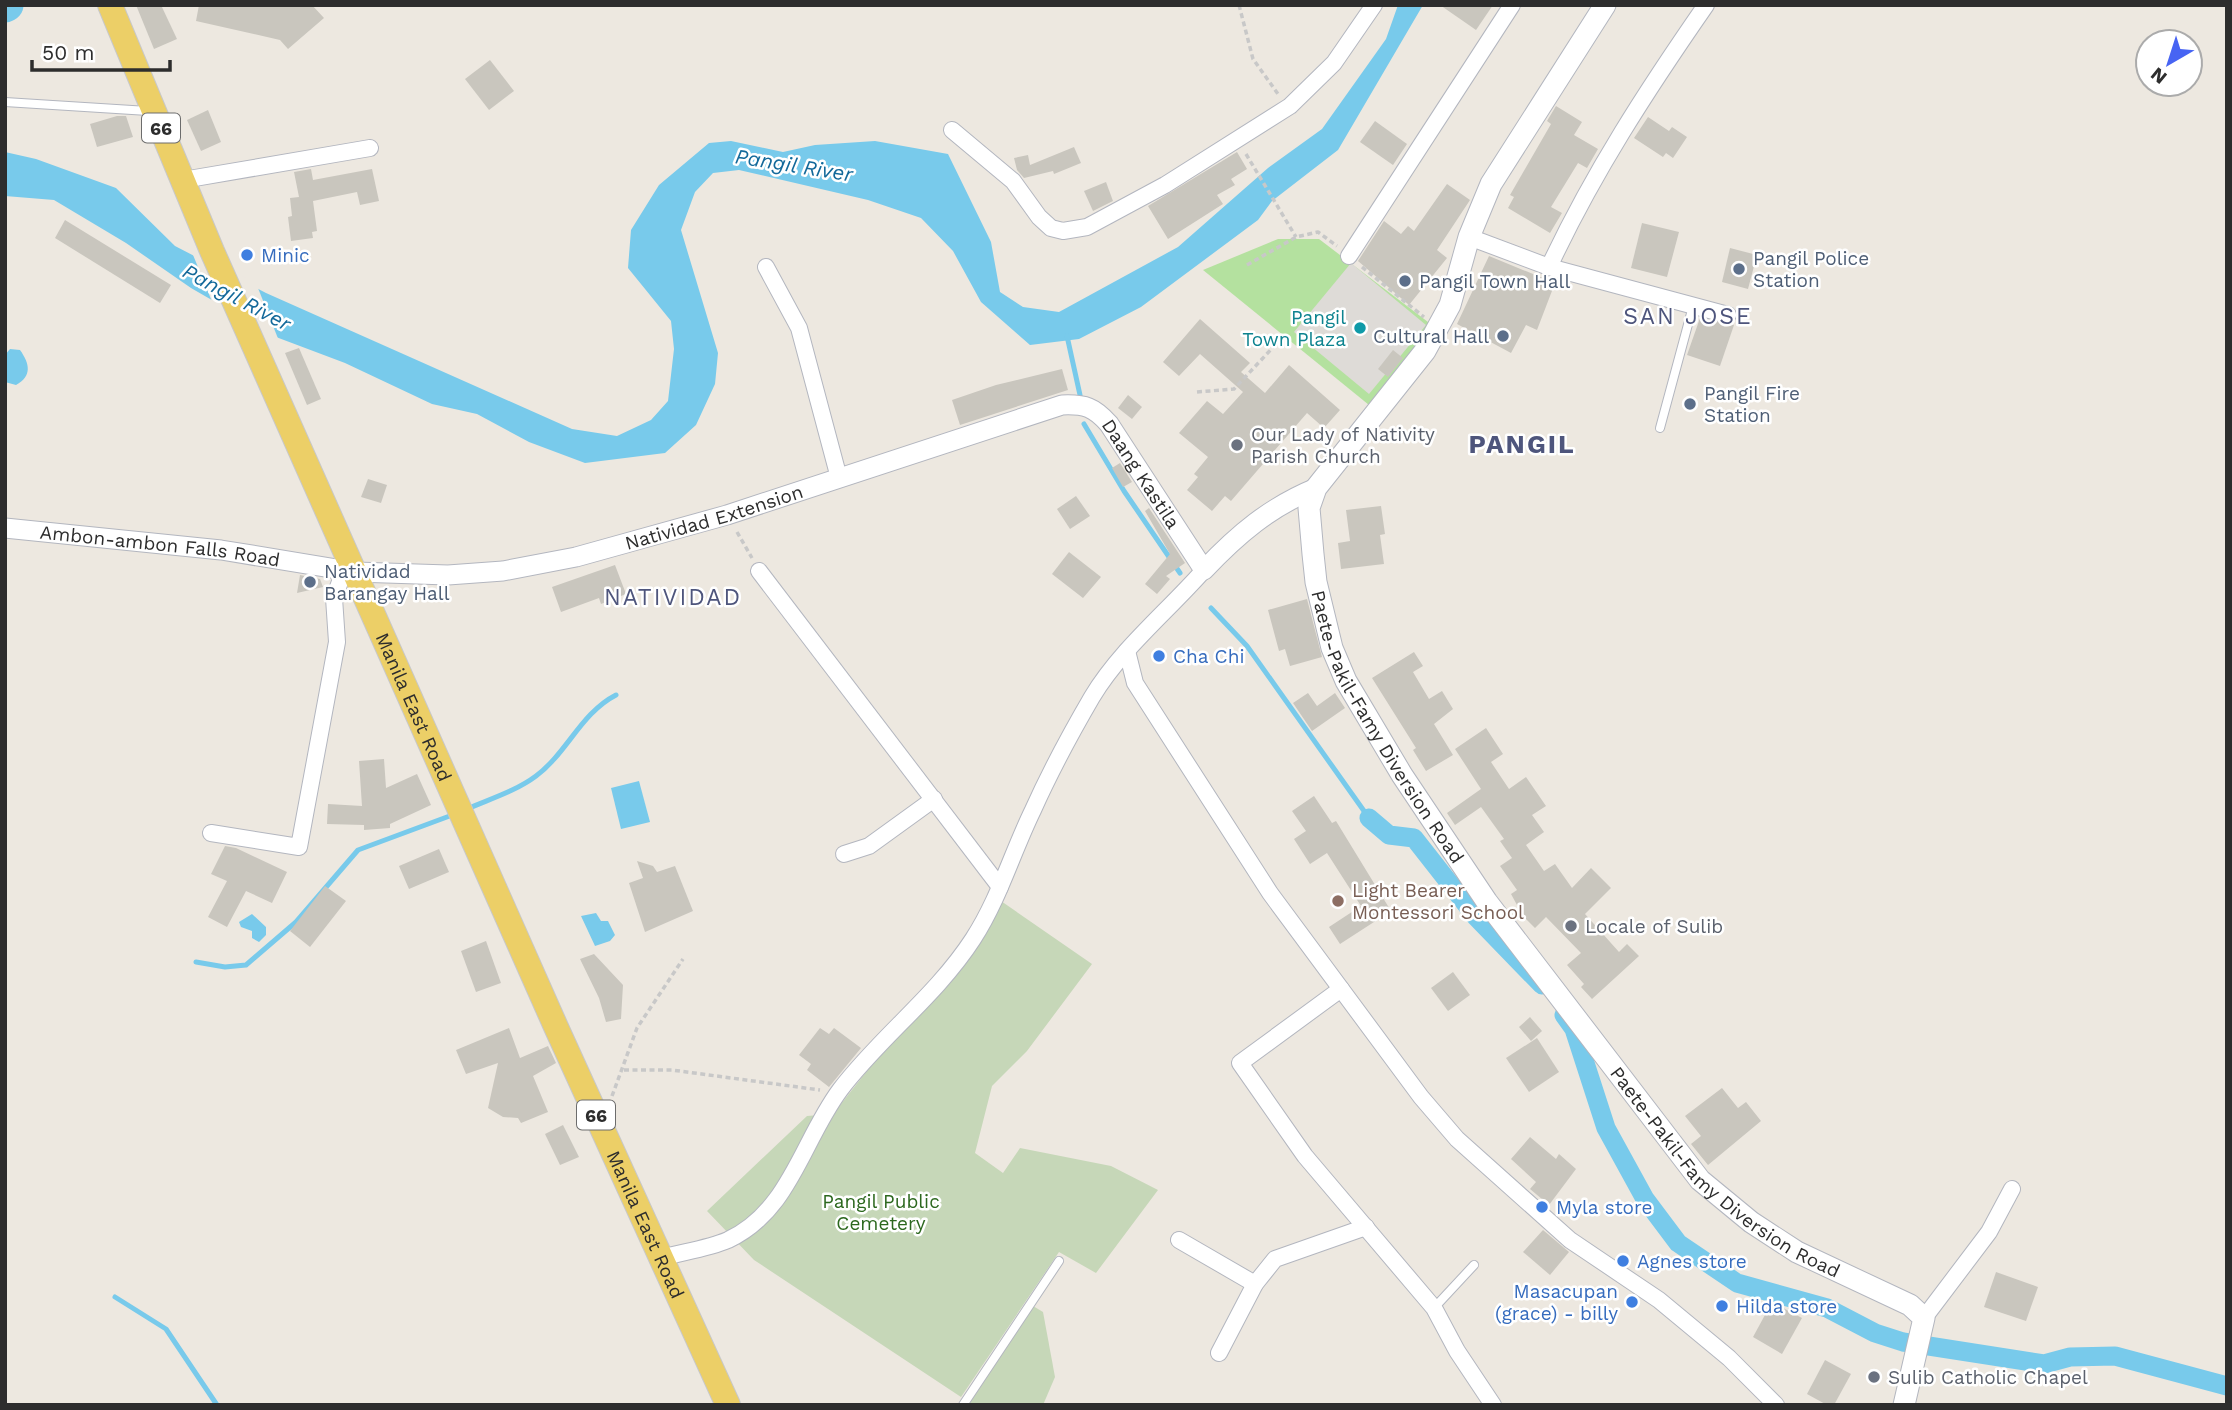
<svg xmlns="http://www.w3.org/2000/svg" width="2232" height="1410" viewBox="0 0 2232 1410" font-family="'Work Sans',sans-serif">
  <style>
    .green { fill: #b4e19f }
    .cemetery { fill: #c6d7b8 }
    .plaza { fill: #dedbd7 }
    .water { fill: #78caeb }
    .pier { fill: #ede8e0 }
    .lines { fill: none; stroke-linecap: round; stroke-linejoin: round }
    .stream { stroke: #78caeb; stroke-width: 5 }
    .canal { stroke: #78caeb; stroke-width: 19 }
    .river { stroke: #78caeb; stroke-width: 33 }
    .building { fill: #c9c6be }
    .service-casing { stroke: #b3b6bf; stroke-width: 10 }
    .minor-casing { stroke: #b3b6bf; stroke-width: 18 }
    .tertiary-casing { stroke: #b3b6bf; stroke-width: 21 }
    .secondary-casing { stroke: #b3b6bf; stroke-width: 23 }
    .primary-casing { stroke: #c8c8c8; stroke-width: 26 }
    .path { stroke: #c8c8c8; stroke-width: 3.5; stroke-dasharray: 5 3.5; stroke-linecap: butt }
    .service { stroke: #fff; stroke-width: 8 }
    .minor { stroke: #fff; stroke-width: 16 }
    .tertiary { stroke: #fff; stroke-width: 19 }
    .secondary { stroke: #fff; stroke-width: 21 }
    .primary { stroke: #eccf67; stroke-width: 24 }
    .shop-dot { fill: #3f7fe0; stroke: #fff; stroke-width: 2.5 }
    .service-dot { fill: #5c6f8a; stroke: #fff; stroke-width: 2.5 }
    .culture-dot { fill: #0f9aa8; stroke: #fff; stroke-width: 2.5 }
    .worship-dot { fill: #6b7280; stroke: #fff; stroke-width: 2.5 }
    .education-dot { fill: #8d6e63; stroke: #fff; stroke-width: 2.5 }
    .labels { text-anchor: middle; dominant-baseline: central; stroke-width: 5; stroke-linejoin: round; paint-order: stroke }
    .shield { fill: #fff; stroke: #6c6c6c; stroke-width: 2 }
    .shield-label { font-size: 18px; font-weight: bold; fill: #2d2d2d }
    .shop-label { font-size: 19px; fill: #366cbe; stroke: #fff; text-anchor: start }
    .service-label { font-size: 19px; fill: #4e5e75; stroke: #fff; text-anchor: start }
    .culture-label { font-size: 19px; fill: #0d838f; stroke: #fff; text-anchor: end }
    .worship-label { font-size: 19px; fill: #5b616d; stroke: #fff; text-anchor: start }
    .street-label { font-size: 19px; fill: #2d2d2d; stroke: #fff }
    .education-label { font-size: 19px; fill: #785e54; stroke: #fff; text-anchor: start }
    .park-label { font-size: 19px; fill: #2c681e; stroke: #fff }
    .water-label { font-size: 21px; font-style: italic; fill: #13699a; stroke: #fff }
    .quarter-label { font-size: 23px; letter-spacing: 2px; fill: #4e557c; stroke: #fff }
    .district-label { font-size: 26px; font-weight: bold; letter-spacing: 2px; fill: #4e557c; stroke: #fff }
  </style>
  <rect width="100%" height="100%" fill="#ede8e0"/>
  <path class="green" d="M1278 239H1319L1428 322 1429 329 1369 405 1203 270Z"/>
  <g class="cemetery">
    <path d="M1001 901 1092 964 1027 1051 992 1086 975 1153 1003 1173 1020 1148 1111 1166 1158 1190 1096 1273 1059 1252 961 1397 754 1260 707 1211 807 1116 833 1114Z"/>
    <path d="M1033 1306 1043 1312 1055 1377 1043 1405H959Z"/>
  </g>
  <path class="plaza" d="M1351 263 1426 325 1369 394 1294 332Z"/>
  <g class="water">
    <path d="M1398 5H1423L1338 150 1272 201 1258 220 1141 307 1079 339 1030 345 981 302 953 251 921 218 868 200 739 170 713 173 695 192 681 230 718 353 715 384 696 425 665 453 585 463 529 442 477 414 432 404 345 363 276 337 191 288 126 243 54 200 5 196V152L36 159 116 188 175 246 266 293 572 429 617 436 651 420 668 401 674 349 671 321 628 268 631 230 659 185 709 143 731 141 783 152 815 145 875 141 948 154 991 242 1000 292 1023 307 1059 312 1178 247 1268 168 1322 129 1386 39Z"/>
    <path d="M10 349 20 350C30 364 32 376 16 385L5 382V355Z"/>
    <path d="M639 781 650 822 621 829 611 788Z"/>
    <path d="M596 913 601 921H608L615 935 610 941 595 946 581 916Z"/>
    <path d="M252 914 266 927V935L259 942 252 938V931L241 927 239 922Z"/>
  </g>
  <path class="pier" d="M191 250 256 283 279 341 213 304Z"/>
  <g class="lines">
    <g class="stream">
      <path d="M1067 336 1080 395"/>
      <path d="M1084 424 1124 491 1180 573"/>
      <path d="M1211 608 1247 646 1369 818"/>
      <path d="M467 809C490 799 516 791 536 776 567 753 581 713 616 695"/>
      <path d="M196 962 225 967 246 965 296 922 358 850 455 814"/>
      <path d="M115 1297 166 1329 217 1405"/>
    </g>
    <g class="canal">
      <path d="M1369 818 1389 835 1414 838 1476 917 1542 985"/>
      <path d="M1564 1015 1574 1029 1606 1128 1645 1199 1678 1243 1737 1283 1827 1308 1875 1333 1903 1342 2044 1364 2070 1357 2115 1356 2227 1386"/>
    </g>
    <path class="river" d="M5 6 7 5"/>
  </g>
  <g class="building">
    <path d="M136 5H161L177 39 154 49Z"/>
    <path d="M199 5H312L324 18 288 49 280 40 196 21Z"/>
    <path d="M1440 5H1493L1476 30Z"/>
    <path d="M490 60 514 91 489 110 465 79Z"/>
    <path d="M1556 106 1582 122 1574 135 1598 149 1587 168 1578 163 1551 207 1562 213 1550 233 1508 208 1514 197 1510 195 1551 124 1547 121Z"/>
    <path d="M208 110 221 142 201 151 187 120Z"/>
    <path d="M117 116H126L133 137 97 147 90 124Z"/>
    <path d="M1648 117 1669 131 1672 127 1687 137 1673 158 1666 153 1663 157 1634 138Z"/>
    <path d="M1375 121 1407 144 1393 165 1360 142Z"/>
    <path d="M1074 147 1081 163 1054 174 1053 171 1024 178 1017 170 1014 158 1028 155 1030 165Z"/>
    <path d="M1237 152 1247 169 1231 179 1235 185 1217 195 1223 204 1168 239 1148 206Z"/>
    <path d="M311 169 313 180 372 169 379 201 360 205 357 192 313 201 317 231 312 232 313 238 291 241 288 217 292 216 290 198 299 197 294 172Z"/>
    <path d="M1106 182 1113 201 1093 211 1084 191Z"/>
    <path d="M1447 184 1470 200 1437 250 1447 258 1409 305 1358 261 1384 221 1401 234 1408 226 1414 231Z"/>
    <path d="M65 220 171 285 160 303 55 238Z"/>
    <path d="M1642 223 1679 232 1667 277 1631 268Z"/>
    <path d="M1730 248 1757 255 1748 289 1722 282Z"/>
    <path d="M1489 256 1555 283 1537 330 1526 325 1511 353 1457 324Z"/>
    <path d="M1700 318 1734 325 1720 366 1687 355Z"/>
    <path d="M1200 319 1250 363 1241 372 1265 393 1289 365 1340 410 1324 428 1307 413 1231 501 1225 496 1212 511 1187 490 1198 477 1194 474 1208 457 1179 433 1207 401 1223 414 1243 392 1200 354 1179 376 1163 362Z"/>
    <path d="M299 348 321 399 307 405 285 353Z"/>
    <path d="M1393 350 1403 358 1388 377 1378 369Z"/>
    <path d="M1062 369 1068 390 960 425 952 400 996 385Z"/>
    <path d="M1128 395 1142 407 1132 419 1118 408Z"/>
    <path d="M1120 463 1132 482 1123 487 1112 468Z"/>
    <path d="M368 479 387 485 381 503 361 497Z"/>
    <path d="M1076 496 1090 516 1070 529 1057 509Z"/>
    <path d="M1381 506 1385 534 1380 535 1384 564 1341 569 1338 543 1350 541 1346 510Z"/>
    <path d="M1149 508 1185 563 1166 576 1170 579 1157 594 1145 584 1170 554 1145 511Z"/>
    <path d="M1069 552 1101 577 1083 598 1052 574Z"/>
    <path d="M615 565 626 594 601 604 599 598 561 612 552 587Z"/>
    <path d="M300 575 320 579 323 587 297 593Z"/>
    <path d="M1307 599 1322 657 1290 666 1285 649 1279 651 1268 610Z"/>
    <path d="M1414 652 1423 666 1413 672 1429 699 1442 691 1453 709 1434 724 1453 755 1426 771 1413 750 1416 748 1372 678Z"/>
    <path d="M1308 693 1317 706 1335 693 1345 708 1312 731 1293 703Z"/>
    <path d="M1486 728 1503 754 1491 762 1509 789 1526 777 1546 806 1532 815 1544 832 1526 845 1544 871 1555 864 1572 888 1591 868 1611 888 1585 914 1619 952 1627 944 1639 956 1592 999 1581 987 1584 984 1567 965 1581 953 1546 917 1535 928 1523 916 1511 894 1517 890 1500 866 1512 858 1500 841 1504 839 1481 807 1455 825 1447 813 1481 789 1455 749Z"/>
    <path d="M384 759 386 788 417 774 431 805 390 824V828L364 830V825L327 824 328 804 362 806 359 761Z"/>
    <path d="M1314 796 1332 823 1336 821 1391 911 1340 944 1329 927 1361 906 1327 853 1310 864 1294 839 1306 831 1292 811Z"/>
    <path d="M225 846 236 848 287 872 272 903 246 891 227 927 208 917 227 881 211 874Z"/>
    <path d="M439 849 449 872 409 889 399 866Z"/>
    <path d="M637 861 653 866 657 872 675 866 693 911 645 932 629 883 643 878Z"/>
    <path d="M325 886 346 901 310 947 290 931Z"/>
    <path d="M486 941 501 983 476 992 461 951Z"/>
    <path d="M594 954 623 985 621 1019 606 1022 599 998 580 959Z"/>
    <path d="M1453 972 1470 995 1448 1011 1431 988Z"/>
    <path d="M1530 1017 1542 1031 1531 1041 1519 1027Z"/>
    <path d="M509 1028 520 1058 548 1046 556 1063 533 1076 548 1112 521 1123 518 1118 503 1117 488 1108 498 1063 466 1074 456 1050Z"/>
    <path d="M820 1028 829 1034 834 1028 861 1048 829 1087 807 1070 811 1064 799 1055Z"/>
    <path d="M1537 1038 1559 1072 1529 1092 1506 1058Z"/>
    <path d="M1722 1088 1738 1108 1746 1102 1761 1121 1708 1165 1691 1144 1701 1136 1685 1116Z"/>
    <path d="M563 1125 579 1157 560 1165 545 1134Z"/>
    <path d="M1530 1137 1556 1159 1559 1154 1576 1169 1549 1205 1530 1189 1536 1182 1511 1159Z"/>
    <path d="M1543 1230 1569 1252 1550 1275 1523 1252Z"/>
    <path d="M1996 1272 2038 1287 2026 1321 1984 1307Z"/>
    <path d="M1772 1302 1802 1318 1782 1354 1753 1337Z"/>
    <path d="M1825 1360 1851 1374 1834 1405H1827L1807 1394Z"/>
  </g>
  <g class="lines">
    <defs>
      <g id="service">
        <path d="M5 102 148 111"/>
        <path d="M1660 428 1693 306"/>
        <path d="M1434 1308 1474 1265"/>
        <path d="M963 1405 1059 1261"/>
      </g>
      <g id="minor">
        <path d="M952 130 1013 181 1039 217 1051 228 1063 231 1087 227 1165 185 1290 106 1334 63 1374 5"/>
        <path d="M183 180 370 148"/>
        <path d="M1469 237 1549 267 1728 315"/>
        <path d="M1349 256 1512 5"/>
        <path d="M766 267 799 328 839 478"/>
        <path d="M1549 267C1593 173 1647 90 1706 5"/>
        <path d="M759 571 1000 887"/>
        <path d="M1127 651 1135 683 1270 893 1421 1097 1457 1139 1570 1240 1659 1300 1729 1358 1776 1405"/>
        <path d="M211 833 299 847 337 642 334 598 341 579 355 572"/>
        <path d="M844 854 869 846 934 799"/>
        <path d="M1341 989 1240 1063 1305 1156 1434 1308 1457 1351 1493 1405"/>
        <path d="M1179 1240 1255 1284"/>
        <path d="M661 1258C682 1252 707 1249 728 1240 790 1211 802 1141 840 1090 880 1037 936 996 973 939 999 899 1012 853 1033 810 1050 772 1071 733 1092 697 1121 649 1167 612 1204 570"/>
        <path d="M1924 1318 1989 1232 2012 1189"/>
        <path d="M1219 1353 1255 1284 1275 1259 1366 1227"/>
      </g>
      <g id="tertiary">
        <path id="s1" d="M5 528 221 550 355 572 448 575 503 571 576 557 727 515 1062 405C1085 404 1094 407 1109 424L1204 570C1238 534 1270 507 1316 488"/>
      </g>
      <g id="secondary">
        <path id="s2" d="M1605 5 1491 184 1469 237 1450 305 1425 351 1316 488 1309 508 1313 554 1316 582 1332 648 1346 681 1402 775 1487 902 1700 1180 1751 1222 1797 1252 1910 1305 1924 1318 1904 1405"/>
      </g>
      <g id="primary">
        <path id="s3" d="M110 5 212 251 556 1027 728 1405"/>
      </g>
    </defs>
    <use href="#service" class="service-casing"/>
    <use href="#minor" class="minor-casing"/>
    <use href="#tertiary" class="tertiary-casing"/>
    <use href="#secondary" class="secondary-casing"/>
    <use href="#primary" class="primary-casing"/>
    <g class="path">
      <path d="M1239 5 1253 59 1278 94"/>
      <path d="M1246 154 1296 237"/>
      <path d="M1247 265 1296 237 1318 232 1337 246"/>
      <path d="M1362 267 1424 317"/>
      <path d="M1197 392 1234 389 1278 342"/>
      <path d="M737 532 752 558"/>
      <path d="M624 1070H672L820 1090"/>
      <path d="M612 1096 637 1028 683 959"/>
    </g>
    <use href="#service" class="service"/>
    <use href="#minor" class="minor"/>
    <use href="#tertiary" class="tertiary"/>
    <use href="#secondary" class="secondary"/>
    <use href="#primary" class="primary"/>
  </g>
  <g class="shop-dot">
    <circle cx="247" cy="255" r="7"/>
    <circle cx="1159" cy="656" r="7"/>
    <circle cx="1542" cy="1207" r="7"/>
    <circle cx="1623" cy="1261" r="7"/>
    <circle cx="1632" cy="1302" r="7"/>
    <circle cx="1722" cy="1306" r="7"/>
  </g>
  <g class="service-dot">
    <circle cx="1739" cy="269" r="7"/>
    <circle cx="1405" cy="281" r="7"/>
    <circle cx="1503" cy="336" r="7"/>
    <circle cx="1690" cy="404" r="7"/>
    <circle cx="310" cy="582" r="7"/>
  </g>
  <circle class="culture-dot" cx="1360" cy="328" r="7"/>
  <g class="worship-dot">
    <circle cx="1237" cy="445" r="7"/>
    <circle cx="1571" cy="926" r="7"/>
    <circle cx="1874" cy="1377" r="7"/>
  </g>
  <circle class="education-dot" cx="1338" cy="901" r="7"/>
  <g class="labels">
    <g class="shield">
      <rect x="142" y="113.5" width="38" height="29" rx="5"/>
      <rect x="577" y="1100.5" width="38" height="29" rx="5"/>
    </g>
    <g class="shield-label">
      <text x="161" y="128">66</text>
      <text x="596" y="1115">66</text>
    </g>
    <g class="shop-label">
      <text x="261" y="255">Minic</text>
      <text x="1173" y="656">Cha Chi</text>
      <text x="1556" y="1207">Myla store</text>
      <text x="1637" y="1261">Agnes store</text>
      <text x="1618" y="1291" text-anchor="end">Masacupan<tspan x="1618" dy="22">(grace) - billy</tspan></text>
      <text x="1736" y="1306">Hilda store</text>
    </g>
    <g class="service-label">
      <text x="1753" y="258">Pangil Police<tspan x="1753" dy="22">Station</tspan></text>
      <text x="1419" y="281">Pangil Town Hall</text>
      <text x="1489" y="336" text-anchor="end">Cultural Hall</text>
      <text x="1704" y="393">Pangil Fire<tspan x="1704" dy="22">Station</tspan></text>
      <text x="324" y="571">Natividad<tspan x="324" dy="22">Barangay Hall</tspan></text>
    </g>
    <g class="culture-label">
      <text x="1346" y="317">Pangil<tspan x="1346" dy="22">Town Plaza</tspan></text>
    </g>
    <g class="worship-label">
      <text x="1251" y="434">Our Lady of Nativity<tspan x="1251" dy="22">Parish Church</tspan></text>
      <text x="1585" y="926">Locale of Sulib</text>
      <text x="1888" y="1377">Sulib Catholic Chapel</text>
    </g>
    <g class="street-label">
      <text stroke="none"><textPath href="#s1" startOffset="1197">Daang Kastila</textPath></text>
      <text stroke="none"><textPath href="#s1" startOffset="719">Natividad Extension</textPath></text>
      <text stroke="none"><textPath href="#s1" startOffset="156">Ambon-ambon Falls Road</textPath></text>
      <text stroke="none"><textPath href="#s3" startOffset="765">Manila East Road</textPath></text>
      <text stroke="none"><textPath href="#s2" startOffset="826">Paete-Pakil-Famy Diversion Road</textPath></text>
      <text stroke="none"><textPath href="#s2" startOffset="1393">Paete-Pakil-Famy Diversion Road</textPath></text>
      <text stroke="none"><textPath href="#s3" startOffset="1332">Manila East Road</textPath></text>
    </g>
    <g class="education-label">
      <text x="1352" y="890">Light Bearer<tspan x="1352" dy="22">Montessori School</tspan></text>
    </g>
    <g class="park-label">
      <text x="881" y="1201">Pangil Public<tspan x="881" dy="22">Cemetery</tspan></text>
    </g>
    <g class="water-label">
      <text transform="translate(794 165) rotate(9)">Pangil River</text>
      <text transform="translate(237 297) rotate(28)">Pangil River</text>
    </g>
    <g class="quarter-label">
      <text x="1688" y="316">SAN JOSE</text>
      <text x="673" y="597">NATIVIDAD</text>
    </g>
    <g class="district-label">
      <text x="1522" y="444">PANGIL</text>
    </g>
  </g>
  <rect width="2232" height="1410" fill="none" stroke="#2d2d2d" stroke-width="14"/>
  <g transform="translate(2169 63) rotate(219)"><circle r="33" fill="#ffffff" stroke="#ababab" stroke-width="2"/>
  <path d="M0-5L12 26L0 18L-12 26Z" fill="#4764f3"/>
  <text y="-10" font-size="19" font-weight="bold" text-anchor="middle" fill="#2d2d2d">N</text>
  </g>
  <path d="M32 60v10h138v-10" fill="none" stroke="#2d2d2d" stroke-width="3.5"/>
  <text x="42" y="60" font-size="21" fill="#2d2d2d" stroke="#ffffff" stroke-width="5" paint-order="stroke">50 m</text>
</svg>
